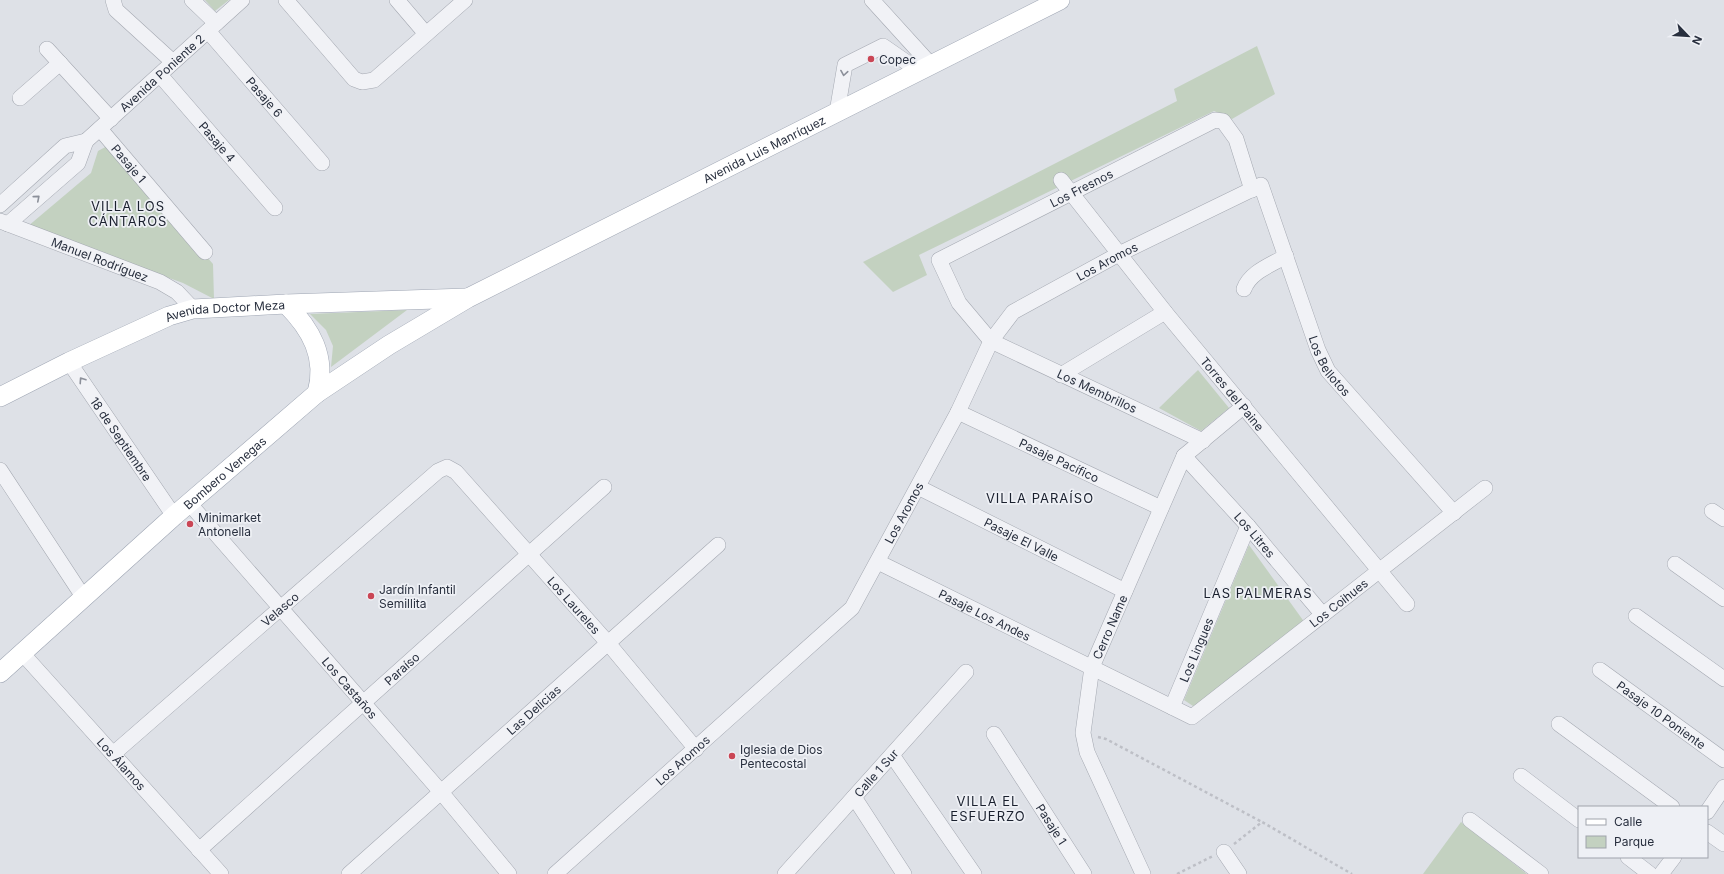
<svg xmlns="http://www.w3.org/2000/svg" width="1724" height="874" viewBox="0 0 1724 874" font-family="Inter,sans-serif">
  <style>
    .green { fill: #c3d1c0 }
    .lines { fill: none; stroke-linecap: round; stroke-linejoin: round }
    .minor-casing { stroke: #a4a8b1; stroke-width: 16 }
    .major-casing { stroke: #9ea5b3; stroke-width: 20 }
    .path { stroke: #bdbfc6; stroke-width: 2.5; stroke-dasharray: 3 3; stroke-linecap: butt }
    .minor { stroke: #f1f2f6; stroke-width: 15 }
    .major { stroke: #fff; stroke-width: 19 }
    .oneway { stroke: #8c909a }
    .poi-dot { fill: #ca4655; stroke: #eef0f5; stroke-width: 1.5 }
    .labels { text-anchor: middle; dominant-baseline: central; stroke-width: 3.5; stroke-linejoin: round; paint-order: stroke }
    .poi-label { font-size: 12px; fill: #282f3e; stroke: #eef0f5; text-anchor: start }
    .street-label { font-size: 12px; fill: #282f3e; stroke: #eef0f5 }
    .neighbourhood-label { font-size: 13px; letter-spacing: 1px; fill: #1a202e; stroke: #eef0f5 }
  </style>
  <rect width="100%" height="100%" fill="#dee1e7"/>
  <g class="green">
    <path d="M205 0H229L215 11Z"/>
    <path d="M1257 46 1275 94 1232 119 1214 111 919 255 927 275 893 292 863 262 1177 101 1174 89Z"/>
    <path d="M109 145 213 264 214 299 183 283 27 227 91 173 98 151Z"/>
    <path d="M407 310 331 367 333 346 326 330 310 314Z"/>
    <path d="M1198 370 1229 408 1201 431 1159 408Z"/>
    <path d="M1249 545 1305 623 1204 703 1193 706 1184 700Z"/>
    <path d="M1461 822 1527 874H1423Z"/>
  </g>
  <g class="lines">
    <defs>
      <g id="minor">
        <path d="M113 0 116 10 173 62"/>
        <path d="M192 0 216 23"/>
        <path d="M286 0 354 79 362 82 374 80 465 0"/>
        <path d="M397 0 426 34"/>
        <path d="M872 0 931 65"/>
        <path id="s1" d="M208 31 322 163"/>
        <path d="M47 49 111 119"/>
        <path id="s2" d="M160 75 275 208"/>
        <path d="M20 98 60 63"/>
        <path d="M837 112 845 65 883 46 919 71"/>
        <path id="s3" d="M100 129 205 252"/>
        <path id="s4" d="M86 141 242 0"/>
        <path id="s5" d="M1061 180 1165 312 1407 604"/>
        <path d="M0 205 65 146 86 141 78 163 8 224"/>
        <path id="s6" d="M0 221 160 282 177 292 193 309"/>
        <path d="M1244 289C1250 272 1271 265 1286 256"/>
        <path id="s7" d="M69 362 174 516"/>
        <path d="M1061 375 1165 312"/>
        <path id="s8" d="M958 412 1161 508"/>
        <path id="s9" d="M1203 441 991 341 959 303 939 260 1215 120 1223 121 1236 139 1252 190"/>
        <path id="s10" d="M1184 456 1248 526 1323 615"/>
        <path d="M0 470 84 598"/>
        <path id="s11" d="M918 487 1125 591"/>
        <path id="s12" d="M189 503 441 792 509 874"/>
        <path d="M1712 511 1724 519"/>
        <path id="s13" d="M878 562 1192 717 1485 488"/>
        <path d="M1675 564 1724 599"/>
        <path d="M1636 616 1724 679"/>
        <path id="s14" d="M22 653 221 874"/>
        <path id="s15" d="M1600 670 1724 760"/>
        <path id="s16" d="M1172 707 1248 526"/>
        <path d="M1559 724 1672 807"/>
        <path id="s17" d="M994 734 1084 874"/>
        <path id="s18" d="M113 754 438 471 447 467 456 472 608 643 696 749"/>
        <path d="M892 755 974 874"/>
        <path d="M1521 776 1579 820"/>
        <path d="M854 797 904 874"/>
        <path d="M1707 812 1724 787"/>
        <path d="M1470 820 1541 874"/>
        <path d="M1707 832 1724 844"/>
        <path id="s19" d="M199 850 604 487"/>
        <path d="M1224 852 1239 874"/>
        <path d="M1628 857 1650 874"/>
        <path id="s20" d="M349 874 718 545"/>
        <path id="s21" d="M555 874 852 608 958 412 991 341 1013 312 1119 254 1261 185 1318 350 1328 371 1454 513"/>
        <path id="s22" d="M785 874 966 672"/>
        <path id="s23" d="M1143 874 1087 752 1083 733 1092 667 1184 456 1244 406"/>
        <path d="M1661 874 1674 857"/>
      </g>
      <g id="major">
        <path d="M286 304C311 329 327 357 317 393"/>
        <path id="s24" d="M0 397 69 362 169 316 193 309 286 304 467 298"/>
        <path id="s25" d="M0 673 174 516 317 393 389 345 468 298 1060 0"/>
      </g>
    </defs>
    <use href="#minor" class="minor-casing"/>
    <use href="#major" class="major-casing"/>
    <g class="path">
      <path d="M1098 737 1106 739 1262 822"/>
      <path d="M1234 844 1262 822 1352 874"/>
      <path d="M1177 874 1213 856"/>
    </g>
    <use href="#minor" class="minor"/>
    <use href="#major" class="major"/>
  </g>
  <defs><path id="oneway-chevron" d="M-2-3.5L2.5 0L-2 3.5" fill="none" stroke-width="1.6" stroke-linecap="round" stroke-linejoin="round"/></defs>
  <g class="oneway">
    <use href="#oneway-chevron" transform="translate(844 73) rotate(99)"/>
    <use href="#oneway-chevron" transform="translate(37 198) rotate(-41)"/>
    <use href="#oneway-chevron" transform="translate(82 380) rotate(-124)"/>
  </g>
  <g class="poi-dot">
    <circle cx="871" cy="59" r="4"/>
    <circle cx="190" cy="524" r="4"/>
    <circle cx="371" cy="596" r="4"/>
    <circle cx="732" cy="756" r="4"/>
  </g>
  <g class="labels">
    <g class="poi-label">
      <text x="879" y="59">Copec</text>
      <text x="198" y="517">Minimarket<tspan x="198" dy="14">Antonella</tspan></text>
      <text x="379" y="589">Jardín Infantil<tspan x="379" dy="14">Semillita</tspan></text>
      <text x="740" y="749">Iglesia de Dios<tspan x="740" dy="14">Pentecostal</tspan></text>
    </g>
    <g class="street-label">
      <text stroke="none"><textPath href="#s4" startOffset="102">Avenida Poniente 2</textPath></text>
      <text stroke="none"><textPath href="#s1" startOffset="87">Pasaje 6</textPath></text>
      <text stroke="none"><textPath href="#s2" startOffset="88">Pasaje 4</textPath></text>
      <text stroke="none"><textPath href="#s25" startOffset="933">Avenida Luis Manríquez</textPath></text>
      <text stroke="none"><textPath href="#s3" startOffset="45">Pasaje 1</textPath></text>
      <text stroke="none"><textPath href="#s9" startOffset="491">Los Fresnos</textPath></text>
      <text stroke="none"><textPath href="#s6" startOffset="107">Manuel Rodríguez</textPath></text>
      <text stroke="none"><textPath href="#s21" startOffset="843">Los Aromos</textPath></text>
      <text stroke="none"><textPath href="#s24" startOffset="244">Avenida Doctor Meza</textPath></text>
      <text stroke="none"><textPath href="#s21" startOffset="1209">Los Bellotos</textPath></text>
      <text transform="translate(1097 391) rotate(25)">Los Membrillos</text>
      <text stroke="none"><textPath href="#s5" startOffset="274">Torres del Paine</textPath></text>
      <text stroke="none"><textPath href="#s7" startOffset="93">18 de Septiembre</textPath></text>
      <text stroke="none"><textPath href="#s8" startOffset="112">Pasaje Pacífico</textPath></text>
      <text stroke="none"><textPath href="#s25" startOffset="301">Bombero Venegas</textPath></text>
      <text stroke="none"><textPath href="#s21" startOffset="507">Los Aromos</textPath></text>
      <text stroke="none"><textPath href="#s10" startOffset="106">Los Litres</textPath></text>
      <text stroke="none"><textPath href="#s11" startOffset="116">Pasaje El Valle</textPath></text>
      <text stroke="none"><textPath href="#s13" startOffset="536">Los Coihues</textPath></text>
      <text stroke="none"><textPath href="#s18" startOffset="629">Los Laureles</textPath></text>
      <text stroke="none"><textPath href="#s18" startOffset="221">Velasco</textPath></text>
      <text stroke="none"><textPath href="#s13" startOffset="119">Pasaje Los Andes</textPath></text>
      <text stroke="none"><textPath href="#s23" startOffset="264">Cerro Name</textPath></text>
      <text stroke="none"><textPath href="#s16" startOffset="62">Los Lingues</textPath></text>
      <text stroke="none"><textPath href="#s19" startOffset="272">Paraíso</textPath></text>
      <text stroke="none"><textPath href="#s12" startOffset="245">Los Castaños</textPath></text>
      <text stroke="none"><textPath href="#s20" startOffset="247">Las Delicias</textPath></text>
      <text stroke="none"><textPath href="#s15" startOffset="76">Pasaje 10 Poniente</textPath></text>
      <text stroke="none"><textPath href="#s21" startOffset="171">Los Aromos</textPath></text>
      <text stroke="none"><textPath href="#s14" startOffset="149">Los Álamos</textPath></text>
      <text stroke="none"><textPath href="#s22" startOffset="136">Calle 1 Sur</textPath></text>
      <text stroke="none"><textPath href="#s17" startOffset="107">Pasaje 1</textPath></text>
    </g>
    <g class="neighbourhood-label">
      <text x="128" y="206">VILLA LOS<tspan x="128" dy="15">CÁNTAROS</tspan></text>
      <text x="1040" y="498">VILLA PARAÍSO</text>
      <text x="1258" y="593">LAS PALMERAS</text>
      <text x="988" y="801">VILLA EL<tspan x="988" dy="15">ESFUERZO</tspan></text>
    </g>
  </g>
  <rect x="1578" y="806" width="130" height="52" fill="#eef0f5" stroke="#9fa3ac"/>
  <rect x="1586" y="819" width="20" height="6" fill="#ffffff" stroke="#9fa3ac"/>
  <text x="1614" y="826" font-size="12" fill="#282f3e">Calle</text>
  <rect x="1586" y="836" width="20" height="12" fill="#c3d1c0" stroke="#9fa3ac"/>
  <text x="1614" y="846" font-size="12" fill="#282f3e">Parque</text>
  <g transform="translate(1688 36) rotate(115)" stroke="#eef0f5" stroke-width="3" paint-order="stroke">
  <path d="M0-3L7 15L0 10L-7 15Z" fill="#282f3e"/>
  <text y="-6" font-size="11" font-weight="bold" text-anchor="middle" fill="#282f3e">N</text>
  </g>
</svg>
